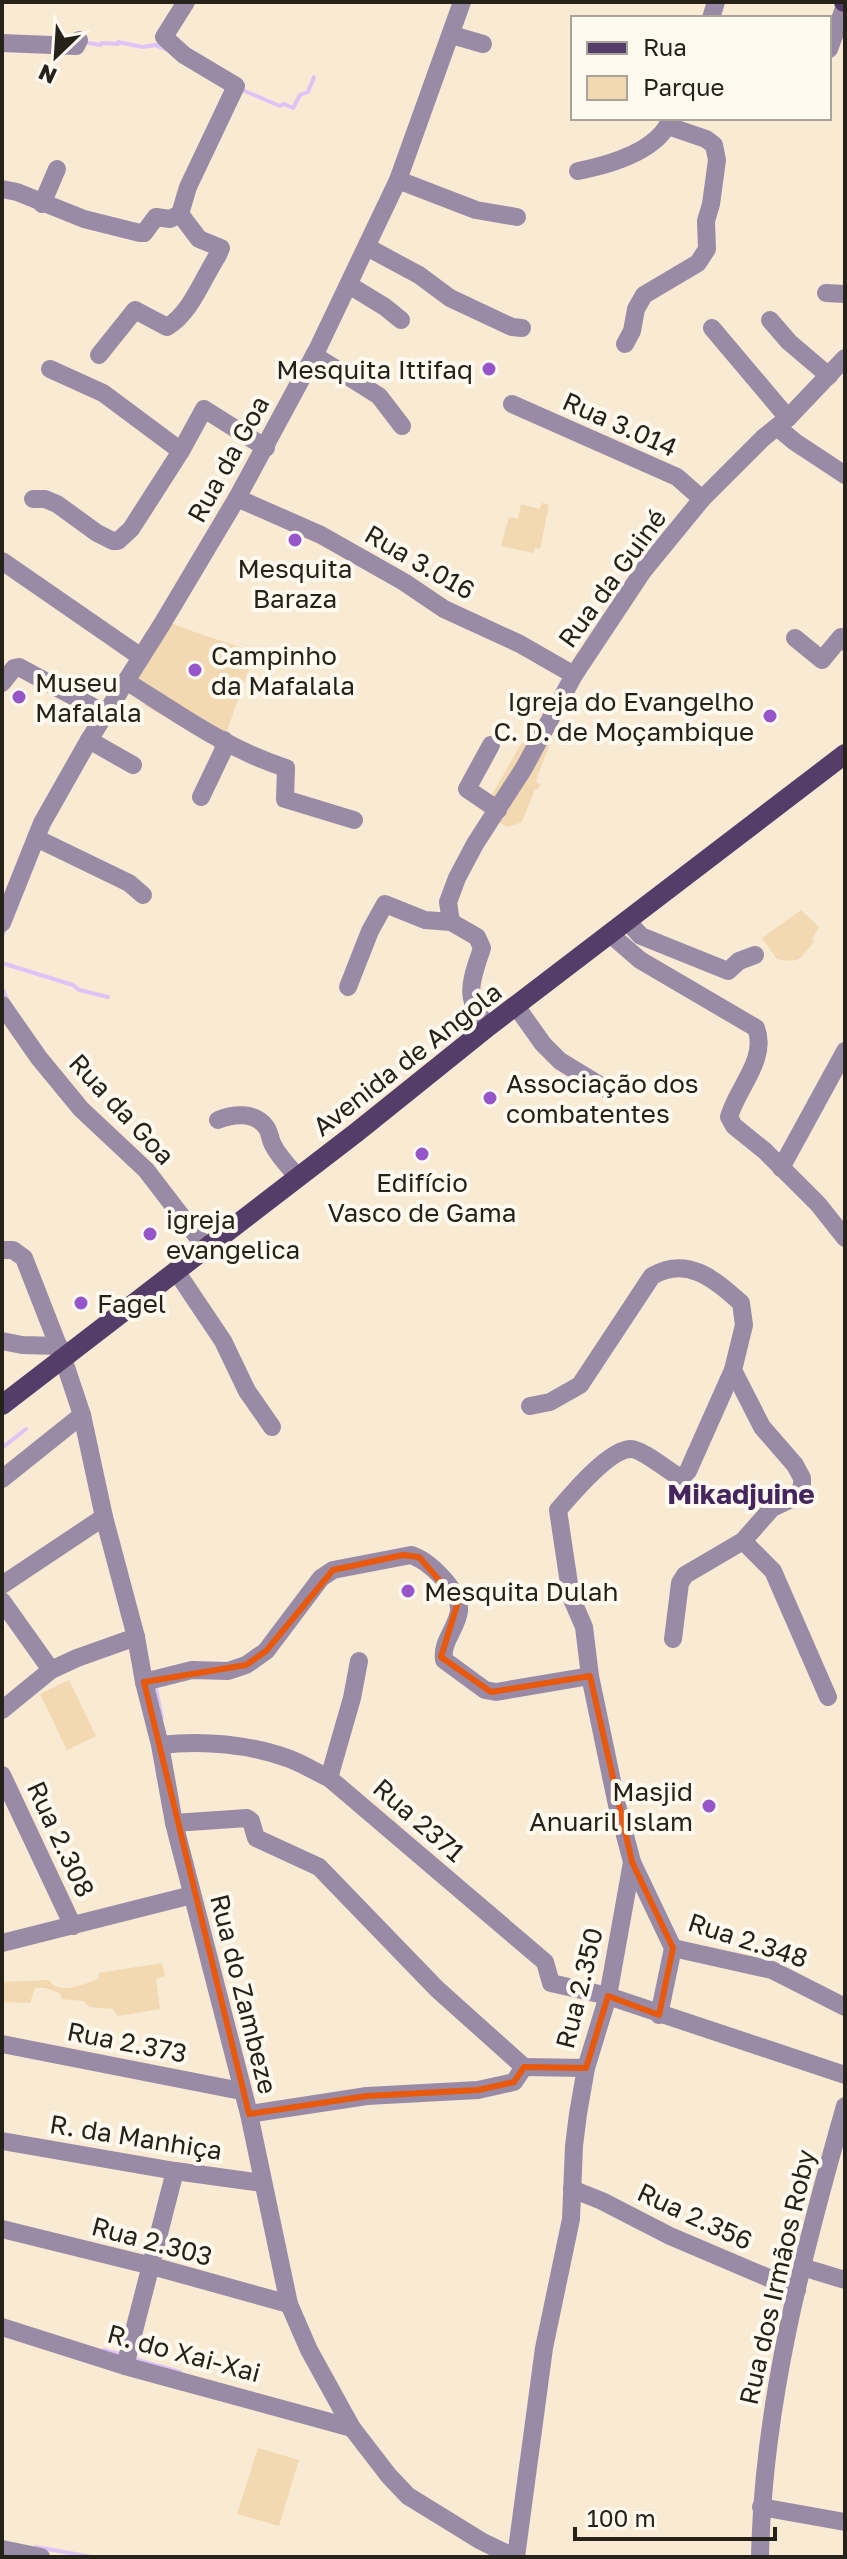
<svg xmlns="http://www.w3.org/2000/svg" width="847" height="2559" viewBox="0 0 847 2559" font-family="'Golos Text',sans-serif">
  <style>
    .green { fill: #f2d9b1 }
    .lines { fill: none; stroke-linecap: round; stroke-linejoin: round }
    .stream { stroke: #dec4f6; stroke-width: 4 }
    .minor { stroke: #998ba6; stroke-width: 18 }
    .major { stroke: #553d6a; stroke-width: 20 }
    .marked { fill: none; stroke: #e8590c; stroke-width: 6; stroke-linejoin: round }
    .poi-dot { fill: #9755ca; stroke: #fff9f0; stroke-width: 3 }
    .labels { text-anchor: middle; dominant-baseline: central; stroke-width: 8; stroke-linejoin: round; paint-order: stroke }
    .poi-label { font-size: 26px; fill: #272219; stroke: #fff9f0; text-anchor: start }
    .street-label { font-size: 26px; fill: #272219; stroke: #fff9f0 }
    .neighbourhood-label { font-size: 28px; font-weight: bold; fill: #45255d; stroke: #fff9f0 }
  </style>
  <rect width="100%" height="100%" fill="#f9ead4"/>
  <g class="green">
    <path d="M542 503 549 505 540 549 535 548 533 553 501 546 509 517 518 519 521 504 539 509Z"/>
    <path d="M169 622C197 634 226 642 255 652L223 742 183 727 144 705 146 700 131 688Z"/>
    <path d="M531 733 551 741 537 778 536 782 540 784 538 789H535L522 822 508 827 489 818 488 802 519 747Z"/>
    <path d="M801 910 819 927 812 939 814 942C800 958 801 964 777 959L762 938Z"/>
    <path d="M69 1680 96 1736 67 1750 40 1694Z"/>
    <path d="M162 1963 165 1976 156 1979 160 2009 118 2016 113 2009 89 2007 84 2001 62 1999 59 1993 45 1988H35L30 2003 2 2002V1982L49 1980C59 1996 84 1984 98 1979L99 1973Z"/>
    <path d="M258 2448 299 2460 279 2526 237 2514Z"/>
  </g>
  <g class="lines">
    <g class="stream">
      <path d="M83 42 100 45 102 43 118 44V42L143 47 155 45 166 49"/>
      <path d="M240 89 280 106 284 104 293 108 300 95 308 92 314 77"/>
      <path d="M2 936 6 927"/>
      <path d="M2 963 73 985 79 990 108 997"/>
      <path d="M2 988 8 1001"/>
      <path d="M2 1448 26 1429"/>
      <path d="M156 1689 162 1718"/>
      <path d="M104 2350 123 2355"/>
      <path d="M131 2358 180 2372"/>
      <path d="M36 2547 92 2557"/>
    </g>
    <g class="minor">
      <path d="M711 18 716 2"/>
      <path d="M452 35 483 44"/>
      <path d="M2 43 76 46 79 40"/>
      <path d="M829 49 845 6"/>
      <path d="M578 171C609 165 659 151 671 118"/>
      <path d="M398 180 476 210 517 217"/>
      <path d="M2 189 17 192 84 219 140 233H144L156 217 170 219 180 214"/>
      <path d="M42 204 57 169"/>
      <path d="M180 214 188 187 236 86 184 55 164 37 186 2"/>
      <path d="M367 247 419 275 450 298 512 327 522 328"/>
      <path d="M349 285 385 307 401 320"/>
      <path d="M826 293 845 294"/>
      <path d="M770 320 789 342 829 376"/>
      <path d="M712 328 788 418"/>
      <path d="M625 344 632 331 636 309 644 295 698 263 707 249 706 221 711 204 717 160 714 145 706 139 668 126"/>
      <path d="M99 355 135 310 167 327C191 313 203 278 218 255L221 248 199 239 180 214"/>
      <path d="M314 355 379 396 402 426"/>
      <path d="M50 369 103 393 181 451"/>
      <path d="M512 404 677 477 702 499"/>
      <path d="M777 427 795 442 845 475"/>
      <path d="M237 498 321 535 404 582 444 609 520 644 574 675"/>
      <path d="M33 499H45L57 504 97 533 113 541H118L131 529 181 451 204 409 266 448"/>
      <path d="M2 561 141 657"/>
      <path d="M795 638 822 660 841 637 845 642"/>
      <path d="M126 681C177 713 228 750 286 768L285 799 354 820"/>
      <path d="M2 683 14 668 19 667 106 714"/>
      <path d="M89 740 133 765"/>
      <path d="M491 745 467 789 498 810"/>
      <path d="M201 797 223 751 224 740"/>
      <path d="M36 838 129 883 143 895"/>
      <path d="M627 921 641 936 728 971 739 961 755 955"/>
      <path d="M2 923 42 823 89 740 162 624 237 498 317 350 398 180 462 2"/>
      <path d="M610 934 640 960 756 1028C768 1059 737 1088 729 1117L734 1126 765 1151 818 1204 845 1238"/>
      <path d="M348 987 370 931 385 904 425 920 451 922"/>
      <path d="M2 1005 39 1058 81 1109 146 1170 206 1248"/>
      <path d="M516 1006 543 1044 560 1061 606 1089"/>
      <path d="M489 1026C461 1000 472 979 482 948L477 937 451 922 448 902 457 878 475 844 524 768 574 675 643 571 702 499 763 438 788 418 845 358"/>
      <path d="M218 1120C233 1114 254 1111 266 1127 270 1132 270 1140 273 1145 279 1157 289 1167 298 1177"/>
      <path d="M781 1168 845 1051"/>
      <path d="M2 1250H13L24 1258 63 1358 82 1415 104 1517 136 1637 144 1682 160 1745 174 1823 249 2114 289 2304 309 2350 352 2428 389 2476 408 2496 481 2541 514 2557"/>
      <path d="M176 1271 223 1341 247 1391 272 1427"/>
      <path d="M2 1341 22 1345 59 1346"/>
      <path d="M530 1406 550 1402 580 1385 652 1276C688 1255 715 1280 741 1303L744 1325 733 1370 762 1427 795 1465 802 1478V1485L800 1490 789 1500 772 1508 743 1541 685 1575 680 1583 673 1639"/>
      <path d="M2 1479 82 1415"/>
      <path d="M743 1541 773 1571 828 1697"/>
      <path d="M2 1585 104 1517"/>
      <path d="M2 1601 51 1670"/>
      <path d="M144 1682 192 1670 228 1671 246 1665 266 1651 321 1578 333 1570 411 1555C428 1560 461 1591 459 1611 457 1628 441 1642 444 1660L485 1690 496 1692 590 1676"/>
      <path d="M2 1710 51 1670 77 1658 136 1637"/>
      <path d="M160 1745C202 1740 250 1744 290 1759 303 1764 316 1772 329 1778L545 1962 551 1983 608 1996 845 2075"/>
      <path d="M2 1775 73 1926"/>
      <path d="M329 1778 352 1698 359 1661"/>
      <path d="M174 1823 247 1818 251 1821 256 1838 319 1867 437 1989 524 2067"/>
      <path d="M632 1862 673 1948"/>
      <path d="M2 1943 192 1895"/>
      <path d="M673 1948 772 1970 845 2007"/>
      <path d="M659 2015 673 1948"/>
      <path d="M2 2044 241 2091"/>
      <path d="M524 2067 586 2068"/>
      <path d="M249 2114 367 2096 478 2090 514 2082 524 2067"/>
      <path d="M2 2141 175 2171 262 2183"/>
      <path d="M572 2189 602 2201 670 2236 797 2290"/>
      <path d="M2 2229 152 2266 289 2304"/>
      <path d="M802 2267 845 2280"/>
      <path d="M2 2327 125 2366 352 2428"/>
      <path d="M125 2366 175 2171"/>
      <path d="M761 2507 845 2522"/>
      <path d="M2 2549 41 2557"/>
      <path d="M516 2557 544 2348 571 2219 574 2146 578 2114 586 2068 608 1996 632 1862 617 1805 590 1676 584 1627 571 1597 558 1510C572 1494 609 1449 631 1449 641 1449 666 1469 676 1475L683 1476 688 1471 733 1370"/>
      <path d="M760 2557C763 2402 803 2254 845 2106"/>
    </g>
    <g class="major">
      <path d="M844 2H845"/>
      <path d="M2 1405 357 1132 489 1026 845 754"/>
    </g>
  </g>
  <path class="marked" d="M403 1555 419 1557 458 1602 441 1657 491 1692 590 1676 632 1862 673 1948 659 2015 608 1996 586 2068 524 2067 514 2082 478 2090 367 2096 249 2114 144 1682 246 1665 266 1651 333 1570Z"/>
  <g class="poi-dot">
    <circle cx="489" cy="369" r="8"/>
    <circle cx="295" cy="540" r="8"/>
    <circle cx="195" cy="670" r="8"/>
    <circle cx="19" cy="697" r="8"/>
    <circle cx="770" cy="716" r="8"/>
    <circle cx="490" cy="1098" r="8"/>
    <circle cx="422" cy="1154" r="8"/>
    <circle cx="150" cy="1234" r="8"/>
    <circle cx="81" cy="1303" r="8"/>
    <circle cx="408" cy="1591" r="8"/>
    <circle cx="709" cy="1806" r="8"/>
  </g>
  <g class="labels">
    <g class="poi-label">
      <text x="473" y="369" text-anchor="end">Mesquita Ittifaq</text>
      <text x="295" y="568" text-anchor="middle">Mesquita<tspan x="295" dy="30">Baraza</tspan></text>
      <text x="211" y="655">Campinho<tspan x="211" dy="30">da Mafalala</tspan></text>
      <text x="35" y="682">Museu<tspan x="35" dy="30">Mafalala</tspan></text>
      <text x="754" y="701" text-anchor="end">Igreja do Evangelho<tspan x="754" dy="30">C. D. de Moçambique</tspan></text>
      <text x="506" y="1083">Associação dos<tspan x="506" dy="30">combatentes</tspan></text>
      <text x="422" y="1182" text-anchor="middle">Edifício<tspan x="422" dy="30">Vasco de Gama</tspan></text>
      <text x="166" y="1219">igreja<tspan x="166" dy="30">evangelica</tspan></text>
      <text x="97" y="1303">Fagel</text>
      <text x="424" y="1591">Mesquita Dulah</text>
      <text x="693" y="1791" text-anchor="end">Masjid<tspan x="693" dy="30">Anuaril Islam</tspan></text>
    </g>
    <g class="street-label">
      <text transform="translate(620 424) rotate(24)">Rua 3.014</text>
      <text transform="translate(228 459) rotate(-61)">Rua da Goa</text>
      <text transform="translate(420 562) rotate(30)">Rua 3.016</text>
      <text transform="translate(612 578) rotate(-54)">Rua da Guiné</text>
      <text transform="translate(407 1059) rotate(-38)">Avenida de Angola</text>
      <text transform="translate(122 1109) rotate(47)">Rua da Goa</text>
      <text transform="translate(419 1820) rotate(41)">Rua 2371</text>
      <text transform="translate(61 1839) rotate(65)">Rua 2.308</text>
      <text transform="translate(748 1940) rotate(18)">Rua 2.348</text>
      <text transform="translate(579 1988) rotate(-76)">Rua 2.350</text>
      <text transform="translate(244 1994) rotate(76)">Rua do Zambeze</text>
      <text transform="translate(127 2042) rotate(11)">Rua 2.373</text>
      <text transform="translate(136 2137) rotate(9)">R. da Manhiça</text>
      <text transform="translate(695 2216) rotate(25)">Rua 2.356</text>
      <text transform="translate(152 2241) rotate(15)">Rua 2.303</text>
      <text transform="translate(777 2277) rotate(-77)">Rua dos Irmãos Roby</text>
      <text transform="translate(184 2353) rotate(15)">R. do Xai-Xai</text>
    </g>
    <g class="neighbourhood-label">
      <text x="741" y="1493">Mikadjuine</text>
    </g>
  </g>
  <rect width="847" height="2559" fill="none" stroke="#272219" stroke-width="8"/>
  <rect x="571" y="16" width="260" height="104" fill="#fff9f0" stroke="#a9a39a" stroke-width="2"/>
  <rect x="587" y="42" width="40" height="12" fill="#553d6a" stroke="#a9a39a" stroke-width="2"/>
  <text x="643" y="56" font-size="24" fill="#272219">Rua</text>
  <rect x="587" y="76" width="40" height="24" fill="#f2d9b1" stroke="#a9a39a" stroke-width="2"/>
  <text x="643" y="96" font-size="24" fill="#272219">Parque</text>
  <g transform="translate(56 56) rotate(205)" stroke="#fff9f0" stroke-width="6" paint-order="stroke">
  <path d="M0-6L14 30L0 20L-14 30Z" fill="#272219"/>
  <text y="-12" font-size="22" font-weight="bold" text-anchor="middle" fill="#272219">N</text>
  </g>
  <path d="M575 2527v12h200v-12" fill="none" stroke="#272219" stroke-width="4"/>
  <text x="587" y="2527" font-size="24" fill="#272219" stroke="#fff9f0" stroke-width="6" paint-order="stroke">100 m</text>
</svg>
